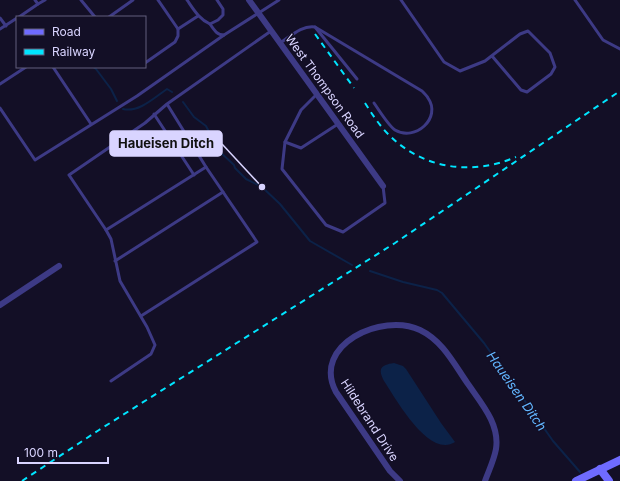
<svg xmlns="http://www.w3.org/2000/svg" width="620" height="481" viewBox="0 0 620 481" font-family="Inter,sans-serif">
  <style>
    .water { fill: #0c2248 }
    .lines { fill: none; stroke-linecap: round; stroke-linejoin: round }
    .stream { stroke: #0c2248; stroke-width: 2 }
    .lane { stroke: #3d3a85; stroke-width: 3 }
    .street { stroke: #3d3a85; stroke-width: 6 }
    .secondary { stroke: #6f6bff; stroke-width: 8 }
    .rail { stroke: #00e5ff; stroke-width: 2; stroke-dasharray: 6 5; stroke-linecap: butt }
    .labels { text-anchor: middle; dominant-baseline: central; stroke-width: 3; stroke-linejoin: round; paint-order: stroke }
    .street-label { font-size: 12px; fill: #d9d4ff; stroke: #130f26 }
    .water-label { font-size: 13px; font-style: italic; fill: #62b6ff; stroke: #130f26 }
    .leader { fill: none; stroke: #d9d4ff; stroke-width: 1.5 }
    .callout-dot { fill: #d9d4ff; stroke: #130f26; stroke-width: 1.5 }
    .callout { fill: #d9d4ff; stroke: #d9d4ff; stroke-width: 1.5 }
    .callout-label { font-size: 13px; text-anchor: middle; font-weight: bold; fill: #111 }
  </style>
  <rect width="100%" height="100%" fill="#130f26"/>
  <path class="water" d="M394 363 403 366 406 369 441 423 455 442C429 459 396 399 384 381 378 369 380 365 394 363Z"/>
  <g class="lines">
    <g class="stream">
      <path d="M93 67 96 69 111 89 117 101"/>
      <path d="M183 102 194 117 206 126 219 151 234 165 235 168 246 179 262 187 280 204 310 241 352 265"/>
      <path d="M123 109C139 113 155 97 167 89L172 92"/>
      <path d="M370 271 403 282 437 290 442 293 484 343 553 441 580 472"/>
    </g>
    <g class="lane">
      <path d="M35 0 38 4 45 0"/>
      <path d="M81 0 95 17"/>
      <path d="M158 0 178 29"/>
      <path d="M187 0C194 10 199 19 210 24L218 20 223 15V9L217 0"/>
      <path d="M401 0 444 62 460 71 485 61 520 34 528 31 550 53 555 67 551 74 527 92 521 90 492 56"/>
      <path d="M575 0 603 40 620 49"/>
      <path d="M19 17 38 4"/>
      <path d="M109 17 133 0"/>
      <path d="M0 18 6 26"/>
      <path d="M210 24C214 30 217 35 224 35L279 0"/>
      <path d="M315 27 422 91C424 93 427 96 428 98 442 118 415 142 395 130 388 125 379 110 374 103"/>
      <path d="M0 29 17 18"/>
      <path d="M280 43C291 36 302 25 315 27L357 79"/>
      <path d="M145 63 175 42 178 36V29L198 16"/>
      <path d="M53 67 91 124"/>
      <path d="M0 84 26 67"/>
      <path d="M317 94 301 110 285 142 282 169 326 225 343 232 385 203 383 186"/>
      <path d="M167 104 206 167 106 230 69 175 145 123 167 104 271 31"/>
      <path d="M0 108 35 160 137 96 224 35"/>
      <path d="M154 114 194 175"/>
      <path d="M285 142 301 148 338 124"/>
      <path d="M106 230 111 239 120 281 147 327 155 345 151 354 111 381"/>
      <path d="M115 261 223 192"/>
      <path d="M141 316 257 242 206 167"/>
    </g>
    <g class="street">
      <path d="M249 0 383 186"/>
      <path d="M0 305 59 266"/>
      <path d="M400 481 390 471 336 392C311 345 382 312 420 330 443 341 454 364 468 384 481 403 500 424 496 449 494 460 489 470 485 481"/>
    </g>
    <g class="secondary">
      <path d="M600 469 609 481"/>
      <path d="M576 481 620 460"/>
    </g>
    <g class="rail">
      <path d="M315 34 354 88"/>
      <path d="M365 103C372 114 379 125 389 135 423 169 472 176 516 157"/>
      <path d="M22 481 99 430 395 243 620 91"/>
    </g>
  </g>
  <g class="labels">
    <g class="street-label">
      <text transform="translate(325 86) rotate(54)">West Thompson Road</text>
      <text transform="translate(370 420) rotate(57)">Hildebrand Drive</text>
    </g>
    <g class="water-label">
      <text transform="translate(517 391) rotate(55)">Haueisen Ditch</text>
    </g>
  </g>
  <path class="leader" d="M262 187L222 144"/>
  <circle class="callout-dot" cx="262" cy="187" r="4"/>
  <rect class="callout" x="110" y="131" width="112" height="25" rx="4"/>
  <g class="callout-label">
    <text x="166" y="148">Haueisen Ditch</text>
  </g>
  <rect x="16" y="16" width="130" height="52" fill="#130f26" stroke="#625e7d"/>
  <rect x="24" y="29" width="20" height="6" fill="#6f6bff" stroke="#625e7d"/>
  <text x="52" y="36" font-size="12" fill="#d9d4ff">Road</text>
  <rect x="24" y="49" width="20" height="6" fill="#00e5ff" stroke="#625e7d"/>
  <text x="52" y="56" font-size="12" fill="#d9d4ff">Railway</text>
  <path d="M18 457v6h90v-6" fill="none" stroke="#d9d4ff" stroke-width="2"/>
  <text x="24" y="457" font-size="12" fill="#d9d4ff" stroke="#130f26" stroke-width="3" paint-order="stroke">100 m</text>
</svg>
